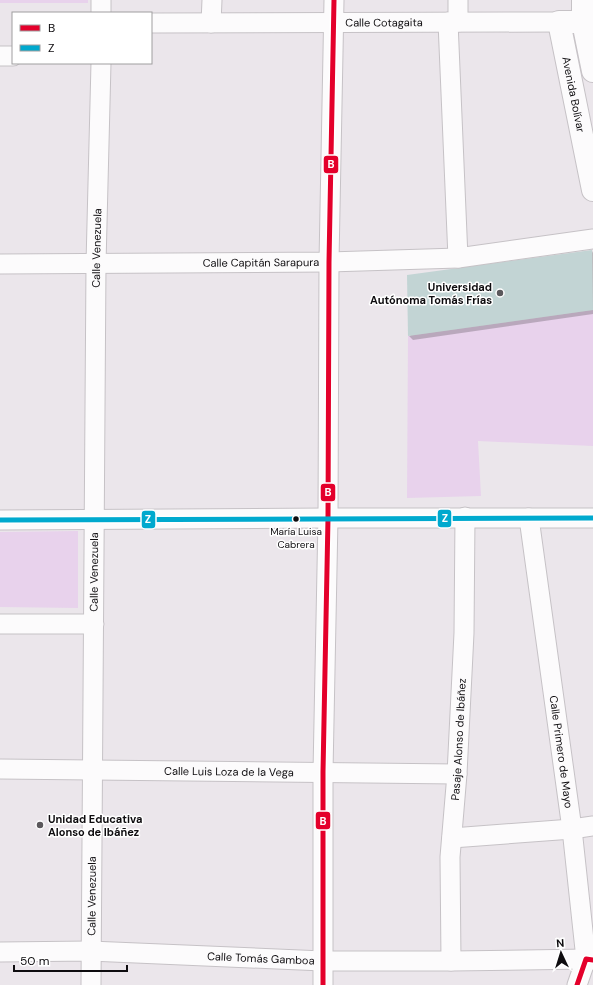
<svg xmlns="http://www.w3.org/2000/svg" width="593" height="985" viewBox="0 0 593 985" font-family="'DM Sans',sans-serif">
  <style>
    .green { fill: #e8d2ec }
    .shadow { fill: #0003 }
    .building { fill: #c2d4d4 }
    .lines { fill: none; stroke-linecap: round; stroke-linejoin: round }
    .minor-casing { stroke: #c6c2c6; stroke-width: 21 }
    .major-casing { stroke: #c6c2c6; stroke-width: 24 }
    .minor { stroke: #fcfbfc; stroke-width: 19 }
    .major { stroke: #fcfbfc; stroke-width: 22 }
    .bus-1-casing { stroke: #fff; stroke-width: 8 }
    .bus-2-casing { stroke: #fff; stroke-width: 8 }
    .bus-1 { stroke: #e4002b; stroke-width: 5 }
    .bus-2 { stroke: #00a9ce; stroke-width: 5 }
    .poi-dot { fill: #5b585c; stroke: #fff; stroke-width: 1.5 }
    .bus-dot { fill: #0e0c0f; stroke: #fff; stroke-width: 1.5 }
    .labels { text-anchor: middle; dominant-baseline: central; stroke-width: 3; stroke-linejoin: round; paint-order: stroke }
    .bus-label { font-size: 10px; fill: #0e0c0f; stroke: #fff }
    .street-label { font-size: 11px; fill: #0e0c0f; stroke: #fff }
    .poi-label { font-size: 11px; font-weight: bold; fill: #0e0c0f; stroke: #fff; text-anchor: end }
    .line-badge { stroke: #fff; stroke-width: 1.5 }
    .badge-label { font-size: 11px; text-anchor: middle; font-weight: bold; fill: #fff }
  </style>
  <rect width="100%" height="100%" fill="#ebe6eb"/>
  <g class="green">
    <rect x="0" y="0" width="88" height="3"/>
    <path d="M593 310V446L478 441 481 496 407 498 408 336Z"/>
    <path d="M78 531V608L0 607V532Z"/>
  </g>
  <path class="shadow" d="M592 251 593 253V314L413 340 409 336Z"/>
  <path class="building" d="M592 250 593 310 408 336 407 275Z"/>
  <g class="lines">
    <defs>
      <g id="minor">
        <path d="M101 0V13"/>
        <path d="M448 22 458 258"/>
        <path d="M458 22V0"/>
        <path id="s1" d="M151 23 559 22"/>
        <path d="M211 23 212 0"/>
        <path d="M0 56H13"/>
        <path id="s2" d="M0 264 329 262 458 258 593 239"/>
        <path id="s3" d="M529 518 572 829 586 959 577 985"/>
        <path d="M0 520 328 518H593"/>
        <path d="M0 624H94"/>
        <path id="s4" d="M0 769 457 774"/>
        <path d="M452 838 572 829 593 826"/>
        <path id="s5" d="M0 952 90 951 323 961H451L586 959 593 960"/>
        <path id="s6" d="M451 961 450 857 457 774 464 633 465 517"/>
        <path id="s7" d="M91 985 96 264 101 63"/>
        <path d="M323 985V772L328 518 329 262 334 0"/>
      </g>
      <g id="major">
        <path d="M583 0V22L593 71"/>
        <path id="s8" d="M583 22H559L593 190"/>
      </g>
    </defs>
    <use href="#minor" class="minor-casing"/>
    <use href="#major" class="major-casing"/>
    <use href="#minor" class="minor"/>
    <use href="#major" class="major"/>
    <defs>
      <g id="bus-1">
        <path d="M323 985V772L328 518 329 262 334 0"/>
        <path d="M577 985 586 959 593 960"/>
      </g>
      <path id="bus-2" d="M0 520 593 518"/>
    </defs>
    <use href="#bus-1" class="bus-1-casing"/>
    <use href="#bus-2" class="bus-2-casing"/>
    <use href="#bus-1" class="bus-1"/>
    <use href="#bus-2" class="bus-2"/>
  </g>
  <g class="poi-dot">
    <circle cx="500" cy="293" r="4"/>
    <circle cx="40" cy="825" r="4"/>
  </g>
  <circle class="bus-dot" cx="296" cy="519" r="3.5"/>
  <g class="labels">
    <g class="bus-label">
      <text x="296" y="531">María Luisa<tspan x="296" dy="13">Cabrera</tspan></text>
    </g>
    <g class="street-label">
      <text stroke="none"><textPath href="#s1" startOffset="233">Calle Cotagaita</textPath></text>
      <text stroke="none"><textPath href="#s8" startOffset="98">Avenida Bolívar</textPath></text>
      <text stroke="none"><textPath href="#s7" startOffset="737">Calle Venezuela</textPath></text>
      <text stroke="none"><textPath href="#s2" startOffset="261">Calle Capitán Sarapura</textPath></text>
      <text stroke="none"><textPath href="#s7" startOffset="413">Calle Venezuela</textPath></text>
      <text stroke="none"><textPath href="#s6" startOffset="222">Pasaje Alonso de Ibáñez</textPath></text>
      <text stroke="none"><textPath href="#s3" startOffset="236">Calle Primero de Mayo</textPath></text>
      <text stroke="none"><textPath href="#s4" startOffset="229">Calle Luis Loza de la Vega</textPath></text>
      <text stroke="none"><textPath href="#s7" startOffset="89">Calle Venezuela</textPath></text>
      <text stroke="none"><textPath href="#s5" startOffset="261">Calle Tomás Gamboa</textPath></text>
    </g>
    <g class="poi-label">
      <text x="492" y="287">Universidad<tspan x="492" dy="13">Autónoma Tomás Frías</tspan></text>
      <text x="48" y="819" text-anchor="start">Unidad Educativa<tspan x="48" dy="13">Alonso de Ibáñez</tspan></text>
    </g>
  </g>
  <g class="line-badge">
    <rect x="323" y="155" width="16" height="19" rx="4" fill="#e4002b"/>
    <rect x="320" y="483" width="16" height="19" rx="4" fill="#e4002b"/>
    <rect x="437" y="509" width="15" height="19" rx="4" fill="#00a9ce"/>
    <rect x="141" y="510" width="15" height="19" rx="4" fill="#00a9ce"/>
    <rect x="315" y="811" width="16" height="19" rx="4" fill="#e4002b"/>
  </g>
  <g class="badge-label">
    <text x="331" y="168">B</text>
    <text x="328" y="496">B</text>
    <text x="445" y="522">Z</text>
    <text x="148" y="523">Z</text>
    <text x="323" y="825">B</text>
  </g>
  <rect x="12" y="12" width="140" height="52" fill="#ffffff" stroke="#9f9e9f"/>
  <rect x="20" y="25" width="20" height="6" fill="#e4002b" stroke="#9f9e9f"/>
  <text x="48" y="32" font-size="12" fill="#0e0c0f">B</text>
  <rect x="20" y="45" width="20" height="6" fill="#00a9ce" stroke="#9f9e9f"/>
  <text x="48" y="52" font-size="12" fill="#0e0c0f">Z</text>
  <g transform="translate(561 953) rotate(356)" stroke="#ffffff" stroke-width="3" paint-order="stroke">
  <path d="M0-3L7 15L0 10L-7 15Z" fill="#0e0c0f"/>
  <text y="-6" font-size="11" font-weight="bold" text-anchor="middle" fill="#0e0c0f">N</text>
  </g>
  <path d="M14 965v6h113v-6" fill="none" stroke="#0e0c0f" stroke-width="2"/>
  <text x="20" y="965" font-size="12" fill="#0e0c0f" stroke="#ffffff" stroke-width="3" paint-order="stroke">50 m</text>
</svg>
